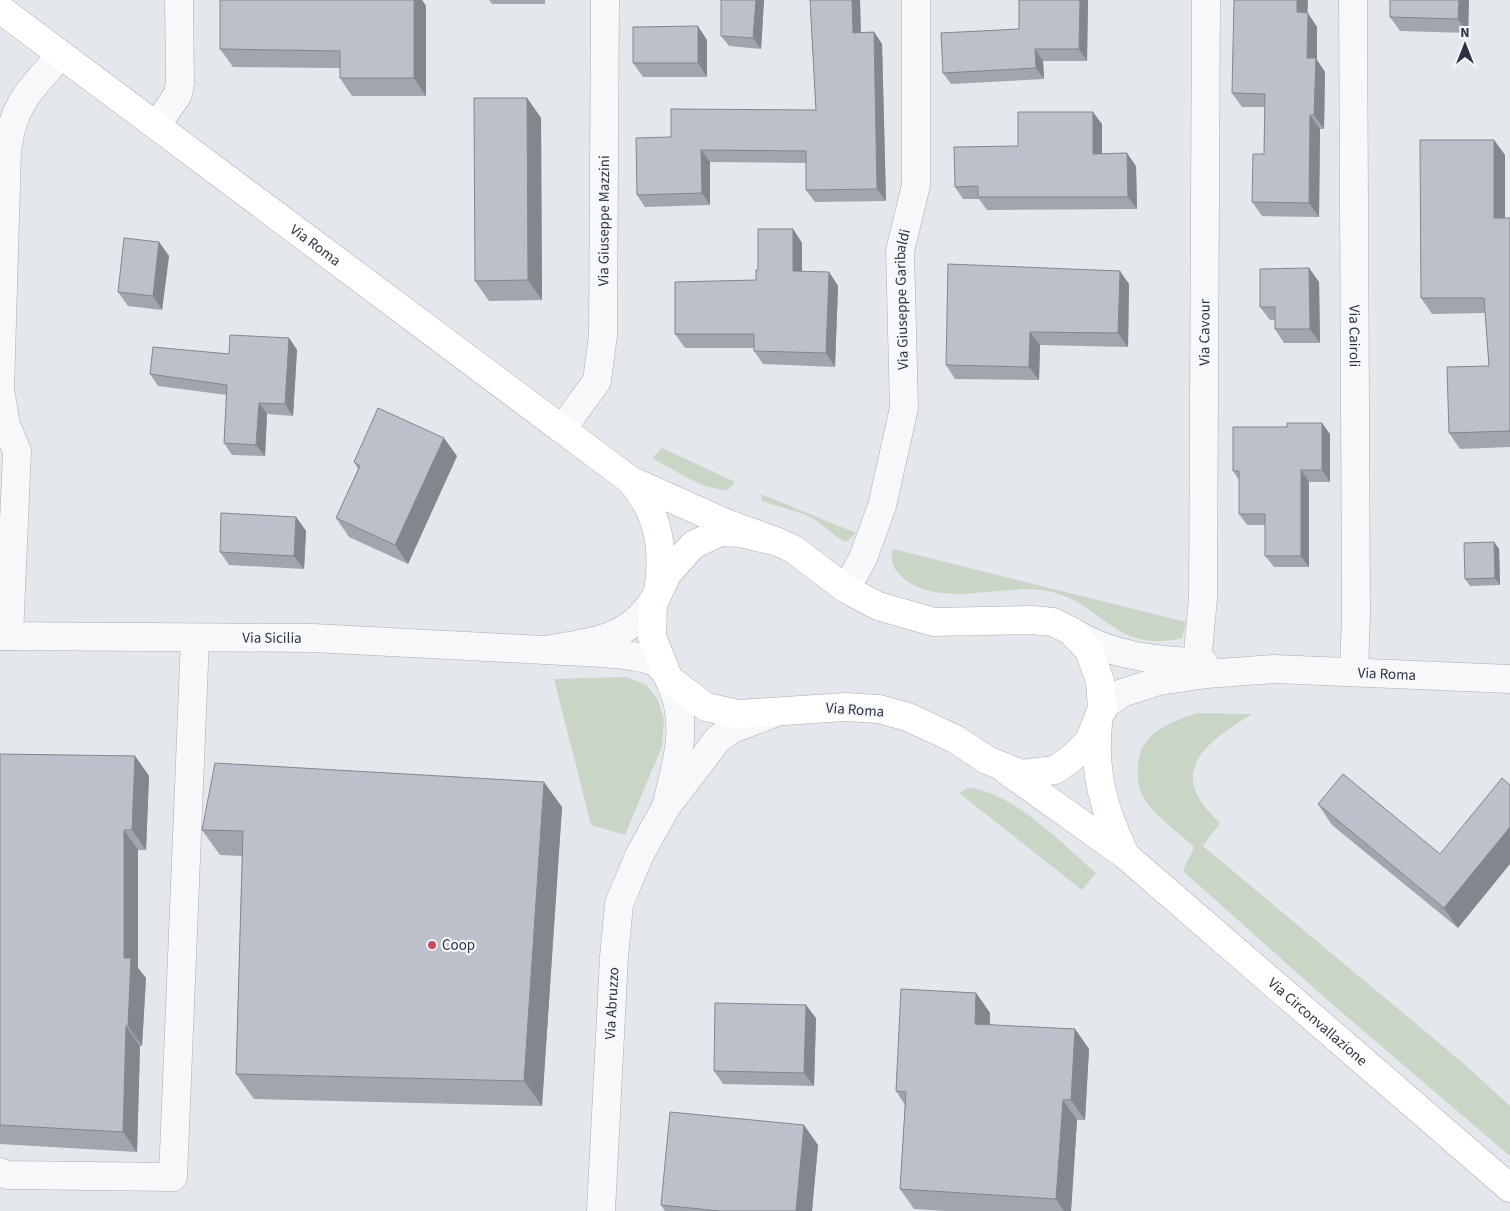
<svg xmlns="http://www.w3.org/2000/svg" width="1510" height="1211" viewBox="0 0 1510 1211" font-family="'Source Sans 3',sans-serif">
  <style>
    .green { fill: #c9d6c5 }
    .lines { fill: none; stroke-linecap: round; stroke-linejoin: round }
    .minor-casing { stroke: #a9aeb7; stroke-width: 29 }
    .tertiary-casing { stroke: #a9aeb7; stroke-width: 29 }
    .secondary-casing { stroke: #a9aeb7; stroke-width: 29 }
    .minor { stroke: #f7f8fa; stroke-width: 28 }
    .tertiary { stroke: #f7f8fa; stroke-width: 28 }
    .secondary { stroke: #fff; stroke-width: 28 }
    .wall { fill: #a1a5ae }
    .shaded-wall { fill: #83868d }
    .building { fill: #bbc0ca; stroke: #83868d }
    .poi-dot { fill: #d1495b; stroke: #f4f6f9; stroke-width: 2 }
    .labels { text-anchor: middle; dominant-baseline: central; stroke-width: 4.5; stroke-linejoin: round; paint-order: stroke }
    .street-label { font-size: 15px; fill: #2b3445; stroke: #f4f6f9 }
    .poi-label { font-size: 15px; fill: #2b3445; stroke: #f4f6f9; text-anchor: start }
  </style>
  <rect width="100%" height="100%" fill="#e4e7ec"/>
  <g class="green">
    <path d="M662 448 735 482 728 490C702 490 675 470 652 458Z"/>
    <path d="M761 494 856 533 846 542C832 536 824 524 810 517 795 510 778 507 762 501Z"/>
    <path d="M893 549 1186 622 1182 638C1113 654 1105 603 1048 591 1005 582 933 612 898 573 892 566 890 558 893 549Z"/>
    <path d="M626 677 646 685 658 700 664 720 662 746 625 835 591 825 554 679Z"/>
    <path d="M1198 713 1252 714C1203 744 1165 773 1220 823L1203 846 1463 1063 1510 1106V1156L1332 1004 1183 871 1194 847C1179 833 1151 813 1142 795 1138 787 1137 773 1138 764 1141 732 1170 722 1198 713Z"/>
    <path d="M968 788C1011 790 1063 845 1096 873L1082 890 959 793Z"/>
  </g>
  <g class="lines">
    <defs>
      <g id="minor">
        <path id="s1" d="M1353 0 1356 614 1354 672"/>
        <path d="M157 125 178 94 180 83 179 0"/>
        <path id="s2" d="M562 429 597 381 603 335 605 0"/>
        <path id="s3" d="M846 589 863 558 882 506 904 408 900 251 916 185V0"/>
        <path d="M658 592C632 641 594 641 545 650 571 652 631 652 652 661 661 665 668 675 671 684 690 725 676 765 666 807L718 739 732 729 772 714"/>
        <path id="s4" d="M0 636 313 638 545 650"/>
        <path d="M9 636 17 451 6 425 0 389 7 151C13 103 31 89 61 55"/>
        <path id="s5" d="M1197 663 1203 598 1206 0"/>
        <path d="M0 1172 7 1175 173 1177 195 639"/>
        <path id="s6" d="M601 1211 614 957 619 904 639 856 666 807"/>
      </g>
      <g id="tertiary">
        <path d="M1071 631C1111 657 1157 660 1204 663"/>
        <path id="s7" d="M1099 715 1107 703 1122 693 1159 681 1207 674 1274 669 1510 679"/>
      </g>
      <g id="secondary">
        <path id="s8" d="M0 9 630 480"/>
        <path d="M658 592C665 551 659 512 630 480L728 524 778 542 793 549 846 589 878 606 934 622 1032 620 1053 622 1071 631 1089 650 1100 681 1102 709 1089 741 1072 758 1055 770 1021 774 987 760 955 739 908 717 879 709 845 707 738 714 706 707 669 679 652 637 653 604 667 574 693 545 720 532 740 533 778 542"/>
        <path d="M1098 724C1093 772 1104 811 1125 854"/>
        <path id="s9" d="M1006 770 1125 855 1510 1188"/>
      </g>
    </defs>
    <use href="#minor" class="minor-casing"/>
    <use href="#tertiary" class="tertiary-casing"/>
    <use href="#secondary" class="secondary-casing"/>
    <use href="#minor" class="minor"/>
    <use href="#tertiary" class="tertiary"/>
    <use href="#secondary" class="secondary"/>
  </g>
  <g class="wall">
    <path d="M220 0H422L426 6V96H352L340 78V68L233 67 220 49Z"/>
    <path d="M489 0H545V4H492Z"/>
    <path d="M721 0H764L761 49 729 46 721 36Z"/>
    <path d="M810 0H860L861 33 874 32 882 44 886 201 815 202 806 190V163L710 162V205L645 207 637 195 671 137 816 110Z"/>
    <path d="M1019 0H1088L1087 61H1043L1044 79 951 84 943 73 1019 29Z"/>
    <path d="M1469 0 1468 33 1400 31 1390 17Z"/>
    <path d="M1307 13 1317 27V60L1325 72 1324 129H1320L1319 217 1262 216 1252 202 1264 154 1265 107H1242L1232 93Z"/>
    <path d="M707 40V77H643L633 63Z"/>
    <path d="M527 98 541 118 542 300 489 301 475 281Z"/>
    <path d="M1102 124V154L1136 166 1137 209 987 210 979 199H963L955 187 1018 146Z"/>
    <path d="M1494 140 1505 155V218H1510V447L1460 449 1449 433 1489 366 1485 313 1432 314 1421 298Z"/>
    <path d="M793 229 802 243V272H829L838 286 835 367 763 364 754 351V348H685L675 334 756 280 758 270Z"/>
    <path d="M159 242 169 256 162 310 128 306 118 292Z"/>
    <path d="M1309 268 1319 282 1320 343H1284L1275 329V320H1270L1260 307Z"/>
    <path d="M1129 284 1128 347 1040 345 1039 380 955 379 946 365Z"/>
    <path d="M289 338 297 350 293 416 267 414 265 456 232 455 224 443 227 395 158 386 150 374Z"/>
    <path d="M1330 434V482H1309V567H1274L1265 556V525H1247L1239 514V480L1233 471Z"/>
    <path d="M457 456 408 564 349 537 336 518 358 469 354 462Z"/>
    <path d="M296 517 306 531 304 569 229 565 220 552Z"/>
    <path d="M1494 542 1499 549 1500 585 1470 586 1465 579Z"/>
    <path d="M0 754 135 756 149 776 146 850H138V968L146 978 142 1046H140L137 1152 0 1144Z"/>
    <path d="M1318 804 1440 854 1458 928 1332 825Z"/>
    <path d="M562 807 542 1106 254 1099 236 1074 242 856 220 855 202 830Z"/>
    <path d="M976 993 990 1013V1025L1075 1029 1089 1049 1085 1120H1077L1071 1211H946L914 1209 900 1189 905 1105 896 1091Z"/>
    <path d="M816 1018 814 1086 723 1084 714 1071Z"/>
    <path d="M818 1145 812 1211H665L661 1205Z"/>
  </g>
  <g class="shaded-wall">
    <path d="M414 0H422L426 6V96L414 78Z"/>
    <path d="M756 0H764L761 49 753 38Z"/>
    <path d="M852 0H860L861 45 853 33Z"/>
    <path d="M1080 0H1088L1087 61 1079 49Z"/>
    <path d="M1297 0H1308L1307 26 1297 12Z"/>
    <path d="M1459 0H1469L1468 33 1458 19Z"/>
    <path d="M1308 13 1317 27V60L1325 72 1324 129 1314 115 1307 58Z"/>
    <path d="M698 26 707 40V77L698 63Z"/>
    <path d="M874 32 882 44 886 201 877 189Z"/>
    <path d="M1035 49 1043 61 1044 79 1036 68Z"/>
    <path d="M527 98 541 118 542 300 528 280Z"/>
    <path d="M1093 112 1102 124V166L1093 154Z"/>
    <path d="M1310 115 1320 129 1319 217 1309 203Z"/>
    <path d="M1494 140 1505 155V234L1494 218Z"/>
    <path d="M701 150 710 162V205L702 193Z"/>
    <path d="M1127 153 1136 166 1137 209 1128 197Z"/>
    <path d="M793 229 802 243V285L793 271Z"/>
    <path d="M159 242 169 256 162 310 153 296Z"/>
    <path d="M1309 268 1319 282 1320 343 1310 329Z"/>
    <path d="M1120 271 1129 284 1128 347 1118 333Z"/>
    <path d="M829 272 838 286 835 367 826 353Z"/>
    <path d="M1030 332 1040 345 1039 380 1029 367Z"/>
    <path d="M289 338 297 350 293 416 285 404Z"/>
    <path d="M259 403 267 414 265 456 256 445Z"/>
    <path d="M1322 423 1330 434V482L1322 470Z"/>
    <path d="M444 438 457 456 408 564 395 545Z"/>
    <path d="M1301 470 1309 482V567L1301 556Z"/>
    <path d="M296 517 306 531 304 569 294 556Z"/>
    <path d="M1494 542 1499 549 1500 585 1495 578Z"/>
    <path d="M135 756 149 776 146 850 132 830Z"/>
    <path d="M544 782 562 807 542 1106 524 1081Z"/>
    <path d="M1510 827V864L1458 928 1444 908Z"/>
    <path d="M124 830 138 850V968L146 978 142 1046 128 1026 124 958Z"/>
    <path d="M976 993 990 1013 989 1044 975 1024Z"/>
    <path d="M806 1005 816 1018 814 1086 804 1073Z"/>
    <path d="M126 1026 140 1046 137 1152 123 1132Z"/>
    <path d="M1075 1029 1089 1049 1085 1120 1071 1100Z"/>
    <path d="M1063 1100 1077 1120 1071 1211H1064L1056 1199Z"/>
    <path d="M804 1125 818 1145 812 1211H796Z"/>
  </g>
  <g class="building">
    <path d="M220 0H414V78H340V51L220 49Z"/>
    <path d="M721 0H756L753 38 721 36Z"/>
    <path d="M810 0H852L853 33 874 32 877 189 806 190V151L701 150 702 193 637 195 636 138 671 137V109L816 110Z"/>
    <path d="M1019 0H1080L1079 49H1035L1036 68 943 73 941 33 1019 29Z"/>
    <path d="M1234 0H1297V12L1308 13 1307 58H1316L1314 115H1310L1309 203 1252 202 1253 154H1264L1265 94 1232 93Z"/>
    <path d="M1390 0H1459L1458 19 1390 17Z"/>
    <path d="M698 26V63H633V27Z"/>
    <path d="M474 98H527L528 280 475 281Z"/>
    <path d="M1018 112H1093V154L1127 153 1128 197H978V186L955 187 954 147 1018 146Z"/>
    <path d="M1420 140H1494V218H1510V431L1449 433 1447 367 1489 366 1484 298H1421Z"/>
    <path d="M758 229H793V271L829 272 826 353 754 351V334H675V282L756 280V270H758Z"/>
    <path d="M124 238 159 242 153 296 118 292Z"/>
    <path d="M948 264 1120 271 1118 333 1030 332 1029 367 946 365Z"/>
    <path d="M1309 268 1310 329H1275V307H1260V269Z"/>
    <path d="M230 335 289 338 285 404 259 403 256 445 224 443 227 385 150 374 153 347 229 354Z"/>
    <path d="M378 408 444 438 395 545 336 518 360 466 354 462Z"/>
    <path d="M1287 423H1322V470H1301V556H1265V514H1239V471H1233V427H1287Z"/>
    <path d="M221 513 296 517 294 556 220 552Z"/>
    <path d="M1494 542 1495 578 1465 579 1464 543Z"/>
    <path d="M0 754 135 756 132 830H124V958H131L128 1026H126L123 1132 0 1125Z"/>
    <path d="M215 763 544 782 524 1081 236 1074 243 831 202 830Z"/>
    <path d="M1343 774 1440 854 1502 778 1510 785V827L1444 908 1318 804Z"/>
    <path d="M901 989 976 993 975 1024 1075 1029 1071 1100H1063L1056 1199 900 1189 906 1092 896 1091Z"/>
    <path d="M715 1003 806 1005 804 1073 714 1071Z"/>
    <path d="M670 1112 804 1125 796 1211H720L661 1205Z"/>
  </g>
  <circle class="poi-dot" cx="432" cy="945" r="5"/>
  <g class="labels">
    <g class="street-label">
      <text stroke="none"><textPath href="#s2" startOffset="220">Via Giuseppe Mazzini</textPath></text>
      <text stroke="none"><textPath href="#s8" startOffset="394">Via Roma</textPath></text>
      <text stroke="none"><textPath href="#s3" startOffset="300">Via Giuseppe Garibaldi</textPath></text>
      <text stroke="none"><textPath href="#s5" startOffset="331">Via Cavour</textPath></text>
      <text stroke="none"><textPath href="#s1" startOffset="336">Via Cairoli</textPath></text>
      <text stroke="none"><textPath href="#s4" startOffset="272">Via Sicilia</textPath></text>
      <text stroke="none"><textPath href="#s7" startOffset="300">Via Roma</textPath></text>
      <text transform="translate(855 710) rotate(4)">Via Roma</text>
      <text stroke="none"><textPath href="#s6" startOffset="208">Via Abruzzo</textPath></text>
      <text stroke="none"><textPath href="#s9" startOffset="401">Via Circonvallazione</textPath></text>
    </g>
    <g class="poi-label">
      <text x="442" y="945">Coop</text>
    </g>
  </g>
  <g transform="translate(1465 45)" stroke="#f4f6f9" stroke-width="4" paint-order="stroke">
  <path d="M0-4L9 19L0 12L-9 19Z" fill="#2b3445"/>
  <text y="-8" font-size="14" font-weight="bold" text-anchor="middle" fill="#2b3445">N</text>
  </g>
</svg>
